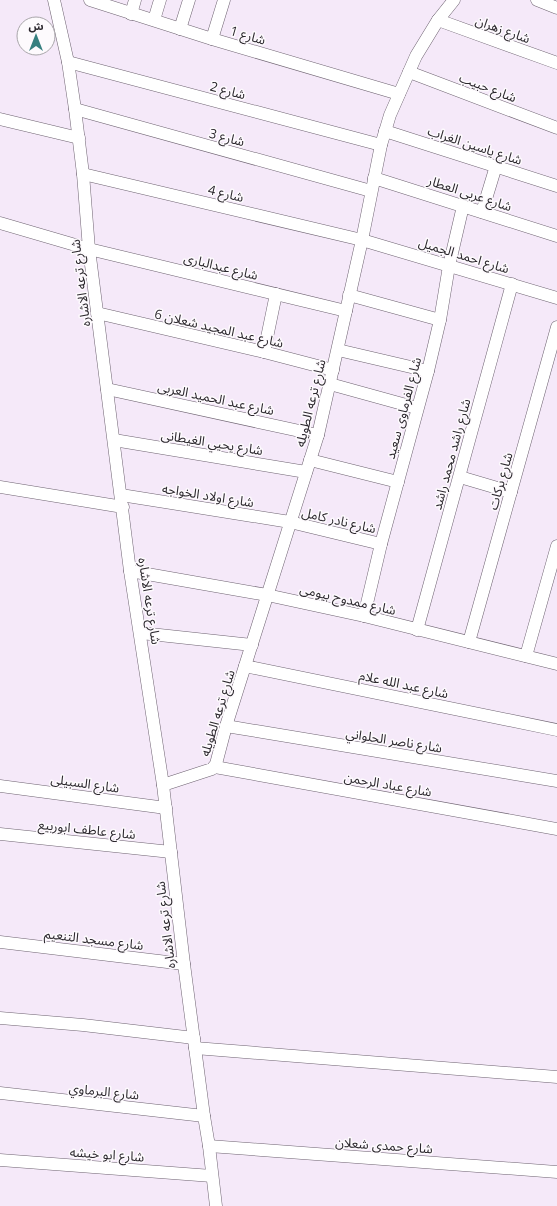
<svg xmlns="http://www.w3.org/2000/svg" width="557" height="1206" viewBox="0 0 557 1206" font-family="'Open Sans','Noto Sans Arabic',sans-serif">
  <style>
    .lines { fill: none; stroke-linecap: round; stroke-linejoin: round }
    .street-casing { stroke: #6e6371; stroke-width: 13 }
    .street { stroke: #fff; stroke-width: 12 }
    .labels { text-anchor: middle; dominant-baseline: central; stroke-width: 3; stroke-linejoin: round; paint-order: stroke }
    .street-label { font-size: 13px; fill: #2b272d; stroke: #fdfafd }
  </style>
  <rect width="100%" height="100%" fill="#f5e9f9"/>
  <g class="lines">
    <defs>
      <g id="street">
        <path d="M54 0 68 62 75 109 83 174 89 249 130 571 163 785 184 964 204 1116 209 1146 216 1206"/>
        <path d="M90 0 212 39 399 94"/>
        <path d="M537 0 557 8"/>
        <path d="M131 14 135 0"/>
        <path d="M154 20 160 0"/>
        <path d="M438 20 557 63"/>
        <path d="M180 29 189 0"/>
        <path d="M212 39 224 0"/>
        <path d="M68 62 381 145"/>
        <path d="M409 72 557 128"/>
        <path d="M75 109 371 191"/>
        <path d="M0 119 79 138"/>
        <path d="M385 131 557 186"/>
        <path d="M83 174 362 240 557 298"/>
        <path d="M374 178 557 236"/>
        <path d="M482 212 496 166"/>
        <path d="M0 223 89 249 346 311"/>
        <path d="M349 295 440 320"/>
        <path d="M97 313 264 352 333 370"/>
        <path d="M338 350 428 371"/>
        <path d="M264 352 276 294"/>
        <path d="M330 384 417 408"/>
        <path d="M107 389 318 435"/>
        <path d="M114 440 306 472"/>
        <path d="M310 460 398 482"/>
        <path d="M460 477 511 492"/>
        <path d="M0 487 123 507"/>
        <path d="M121 495 290 522 381 544"/>
        <path d="M130 571 267 595 364 616 557 664"/>
        <path d="M364 616 381 544 428 371 440 320 449 266 463 206"/>
        <path d="M417 630 512 284"/>
        <path d="M141 633 252 645"/>
        <path d="M469 642 557 327"/>
        <path d="M526 656 557 546"/>
        <path d="M245 666 557 730"/>
        <path d="M226 726 557 781"/>
        <path d="M215 767 557 829"/>
        <path d="M163 785 212 769 216 764 226 726 318 435 362 240 381 145 390 115 416 56 438 20 454 0"/>
        <path d="M0 786 166 808"/>
        <path d="M0 834 171 852"/>
        <path d="M0 942 184 964"/>
        <path d="M0 1018 83 1025 194 1038"/>
        <path d="M195 1048 557 1077"/>
        <path d="M0 1093 204 1116"/>
        <path d="M209 1146 557 1172"/>
        <path d="M0 1160 212 1176"/>
      </g>
    </defs>
    <use href="#street" class="street-casing"/>
    <use href="#street" class="street"/>
  </g>
  <g class="labels">
    <g class="street-label">
      <text transform="translate(503 29) rotate(20)">شارع زهران</text>
      <text transform="translate(248 35) rotate(16)">شارع 1</text>
      <text transform="translate(488 87) rotate(21)">شارع حبيب</text>
      <text transform="translate(228 90) rotate(15)">شارع 2</text>
      <text transform="translate(227 137) rotate(15)">شارع 3</text>
      <text transform="translate(475 145) rotate(18)">شارع ياسين الغراب</text>
      <text transform="translate(226 193) rotate(13)">شارع 4</text>
      <text transform="translate(470 193) rotate(18)">شارع عربى العطار</text>
      <text transform="translate(464 255) rotate(17)">شارع احمد الجميل</text>
      <text transform="translate(221 266) rotate(14)">شارع عبدالبارى</text>
      <text transform="translate(80 283) rotate(-97)">شارع ترعه الاشاره</text>
      <text transform="translate(219 328) rotate(13)">شارع عبد المجيد شعلان 6</text>
      <text transform="translate(216 398) rotate(12)">شارع عبد الحميد العربى</text>
      <text transform="translate(310 403) rotate(-76)">شارع ترعه الطويله</text>
      <text transform="translate(403 408) rotate(-75)">شارع الفرماوى سعيد</text>
      <text transform="translate(212 442) rotate(9)">شارع يحيي الغيطانى</text>
      <text transform="translate(451 454) rotate(-75)">شارع راشد محمد راشد</text>
      <text transform="translate(500 481) rotate(-74)">شارع بركات</text>
      <text transform="translate(208 495) rotate(9)">شارع اولاد الخواجه</text>
      <text transform="translate(339 520) rotate(13)">شارع نادر كامل</text>
      <text transform="translate(348 599) rotate(13)">شارع ممدوح بيومى</text>
      <text transform="translate(150 601) rotate(81)">شارع ترعه الاشاره</text>
      <text transform="translate(404 684) rotate(12)">شارع عبد الله علام</text>
      <text transform="translate(217 713) rotate(-73)">شارع ترعه الطويله</text>
      <text transform="translate(394 740) rotate(9)">شارع ناصر الحلواني</text>
      <text transform="translate(85 783) rotate(8)">شارع السبيلى</text>
      <text transform="translate(388 784) rotate(10)">شارع عباد الرحمن</text>
      <text transform="translate(87 829) rotate(6)">شارع عاطف ابوربيع</text>
      <text transform="translate(165 925) rotate(-97)">شارع ترعه الاشاره</text>
      <text transform="translate(94 939) rotate(7)">شارع مسجد التنعيم</text>
      <text transform="translate(104 1091) rotate(6)">شارع البرماوي</text>
      <text transform="translate(384 1145) rotate(4)">شارع حمدى شعلان</text>
      <text transform="translate(107 1154) rotate(4)">شارع ابو خيشه</text>
    </g>
  </g>
  <g transform="translate(36 36)"><circle r="19" fill="#fdfafd" stroke="#a9a6aa"/>
  <path d="M0-3L7 15L0 10L-7 15Z" fill="#367f7f"/>
  <text y="-6" font-size="11" font-weight="bold" text-anchor="middle" fill="#2b272d">ش</text>
  </g>
</svg>
